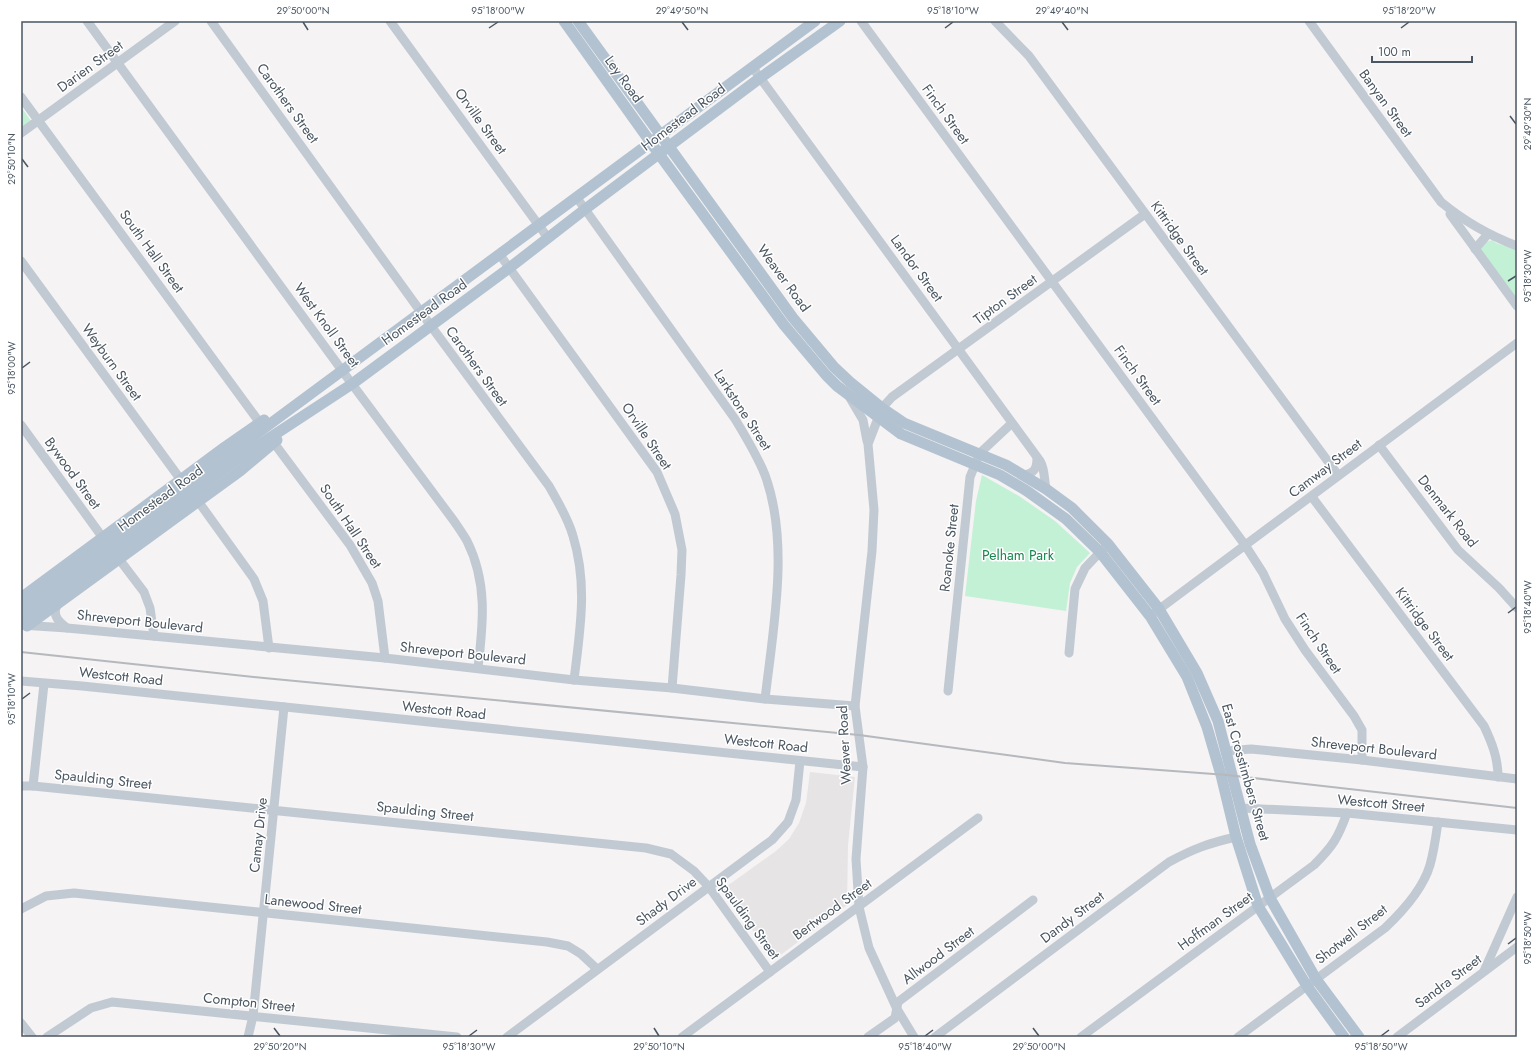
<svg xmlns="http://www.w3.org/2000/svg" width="1538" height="1058" viewBox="0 0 1538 1058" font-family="Jost,sans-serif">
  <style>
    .education { fill: #e6e4e5 }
    .green { fill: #c3f1d5 }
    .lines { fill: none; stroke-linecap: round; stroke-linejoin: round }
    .minor { stroke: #c1cad2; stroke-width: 9 }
    .major { stroke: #b3c2d1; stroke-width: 11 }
    .rail { stroke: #b5b8bd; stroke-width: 2 }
    .ticks { fill: none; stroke: #4a5661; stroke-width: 1.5 }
    .labels { text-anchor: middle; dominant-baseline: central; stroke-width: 3; stroke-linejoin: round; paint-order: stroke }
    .street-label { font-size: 14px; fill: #4a5661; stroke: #fff }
    .park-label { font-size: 14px; fill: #17864f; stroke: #fff }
    .neatline { fill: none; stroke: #4a5661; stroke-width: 1.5 }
    .ticks-label { font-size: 10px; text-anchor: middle; fill: #4a5661 }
  </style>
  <rect width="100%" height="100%" fill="#f5f3f3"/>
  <path class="education" d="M810 772 855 777 848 845 847 905 774 960 723 889 776 851 789 839 799 823 806 803Z"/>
  <g class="green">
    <path d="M21 107 31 121 21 129Z"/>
    <path d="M1492 240 1496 243 1517 250V301L1481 253V246L1486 242Z"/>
    <path d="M982 475 1019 496 1055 521 1090 553 1077 567 1070 583 1066 611 965 596 976 501Z"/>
  </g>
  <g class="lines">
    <g class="minor">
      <path d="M87 21 352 384 454 521C458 527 463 534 467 541 488 583 483 624 478 668"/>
      <path d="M211 21 431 326 549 486C558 502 568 518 573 536 588 585 580 630 574 680"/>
      <path d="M390 21 548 238"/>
      <path d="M861 21 1245 545 1263 573 1285 619 1305 650 1354 716 1362 730V760"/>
      <path d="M995 21 1029 56 1338 475"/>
      <path d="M1309 21 1441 202C1465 222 1488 235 1517 246"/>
      <path d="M753 68 1040 461C1045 469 1044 479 1046 489"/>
      <path d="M21 97 260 423"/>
      <path d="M21 133 175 21"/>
      <path d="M577 198 735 419C746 437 757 455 765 475 790 543 773 629 765 699"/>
      <path d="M1450 214 1517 306"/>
      <path d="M1475 249 1488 234"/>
      <path d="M500 255 657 472 675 514 682 550 681 575 672 688"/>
      <path d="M21 261 181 480"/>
      <path d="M850 398 863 420 867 441"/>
      <path d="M21 425 103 538"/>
      <path d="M274 443 350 545 372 583 378 601 385 658"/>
      <path d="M1379 445 1458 550 1499 588 1517 608"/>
      <path d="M1024 475C1034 473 1037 469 1037 458"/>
      <path d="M1312 497 1484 726C1492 743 1498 758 1498 777"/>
      <path d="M198 501 254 579 263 601 269 648"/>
      <path d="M119 559 144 592 150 608 154 636"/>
      <path d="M57 605C52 616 59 622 67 628"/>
      <path d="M1154 613 1517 343"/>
      <path d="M21 625 67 628 385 658 574 680 672 688 765 699 855 706"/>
      <path d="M1069 653 1075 589 1085 568 1104 548"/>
      <path d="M21 681 82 686 863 767"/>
      <path d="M948 691 970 477 980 453 1012 423"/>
      <path d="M1227 751 1251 749 1362 760 1517 779"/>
      <path d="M21 786H33L646 848 671 854 694 871 709 887 770 972"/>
      <path d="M33 786 44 684"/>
      <path d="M1241 808 1347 813 1517 830"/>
      <path d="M21 909 46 896 74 893 547 942 568 946 581 954 597 969"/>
      <path d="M1484 971 1517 897"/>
      <path d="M21 1023 32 1037"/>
      <path d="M47 1037 91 1008 112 1002 457 1037"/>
      <path d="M248 1037 253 1016 284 707"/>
      <path d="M507 1037 772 840 788 822 796 800 800 761"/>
      <path d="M682 1037 978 818"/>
      <path d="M868 1037 895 1018 898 1002 1033 900"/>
      <path d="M914 1037 897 1009 869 948 859 907 856 859 863 767 855 706 872 551 874 510 868 444 882 408 892 397 1145 214"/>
      <path d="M935 1037 1169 862C1193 849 1209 843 1236 837"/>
      <path d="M1081 1037 1314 865C1333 846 1338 838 1347 813"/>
      <path d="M1238 1037 1385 928C1403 911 1423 889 1430 865 1434 851 1436 836 1438 822"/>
      <path d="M1397 1037 1517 947"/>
    </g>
    <g class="major">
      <path d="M564 21 659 154 784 325 826 375 837 386 901 434 1000 475 1027 491 1066 519 1100 552 1150 616 1187 677 1207 727 1221 775 1236 837 1258 906 1307 986 1344 1037"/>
      <path d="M578 21 793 318 834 367 850 382 882 408 904 423 1006 465 1046 489 1072 508 1108 544 1159 609 1197 673 1218 721 1250 844 1270 898 1316 979 1359 1037"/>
      <path d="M21 598 225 447 264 420"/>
      <path d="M21 608 815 21"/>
      <path d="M21 619 245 454 352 384 508 269 584 210 760 78 840 21"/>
      <path d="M27 626 240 471 277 440"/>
    </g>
    <path class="rail" d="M21 652 264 678 859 735 1065 763 1227 775 1517 808"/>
  </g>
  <path class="ticks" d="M303 22 308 30M682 22 688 30M1062 22 1068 30M489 28 498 22M945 28 953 22M1401 28 1409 22M1510 116 1516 124M22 159 28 167M1508 281 1516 276M22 368 30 362M1508 613 1516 607M22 699 30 693M1508 944 1516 938M274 1028 280 1036M654 1028 659 1036M1033 1028 1039 1036M469 1036 477 1030M925 1036 933 1030M1381 1036 1389 1030"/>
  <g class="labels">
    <g class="street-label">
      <text transform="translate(90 66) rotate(-36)">Darien Street</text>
      <text transform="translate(624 79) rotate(54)">Ley Road</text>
      <text transform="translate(288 103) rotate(54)">Carothers Street</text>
      <text transform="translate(1386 103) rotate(54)">Banyan Street</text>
      <text transform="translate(946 114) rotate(54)">Finch Street</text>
      <text transform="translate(683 117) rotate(-37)">Homestead Road</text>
      <text transform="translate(481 121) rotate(54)">Orville Street</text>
      <text transform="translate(1180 238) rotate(54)">Kittridge Street</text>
      <text transform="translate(152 251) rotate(54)">South Hall Street</text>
      <text transform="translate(917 268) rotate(54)">Landor Street</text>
      <text transform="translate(784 278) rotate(54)">Weaver Road</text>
      <text transform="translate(1005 299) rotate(-36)">Tipton Street</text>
      <text transform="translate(424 312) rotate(-36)">Homestead Road</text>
      <text transform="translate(327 325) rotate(54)">West Knoll Street</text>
      <text transform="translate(112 362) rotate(54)">Weyburn Street</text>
      <text transform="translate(477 366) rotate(54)">Carothers Street</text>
      <text transform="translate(1138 375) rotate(54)">Finch Street</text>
      <text transform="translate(743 410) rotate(57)">Larkstone Street</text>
      <text transform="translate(647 436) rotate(56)">Orville Street</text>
      <text transform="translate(1325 468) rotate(-37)">Camway Street</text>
      <text transform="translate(73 473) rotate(54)">Bywood Street</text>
      <text transform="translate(160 498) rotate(-36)">Homestead Road</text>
      <text transform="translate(1448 511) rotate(52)">Denmark Road</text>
      <text transform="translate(351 526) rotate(56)">South Hall Street</text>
      <text transform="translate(949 548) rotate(-84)">Roanoke Street</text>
      <text transform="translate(140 621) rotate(6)">Shreveport Boulevard</text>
      <text transform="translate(1425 624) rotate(53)">Kittridge Street</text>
      <text transform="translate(1319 643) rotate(56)">Finch Street</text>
      <text transform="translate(463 653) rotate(6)">Shreveport Boulevard</text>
      <text transform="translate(121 676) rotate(6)">Westcott Road</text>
      <text transform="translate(444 710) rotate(6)">Westcott Road</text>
      <text transform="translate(766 743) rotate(6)">Westcott Road</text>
      <text transform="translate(844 745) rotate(-93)">Weaver Road</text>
      <text transform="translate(1374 748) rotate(6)">Shreveport Boulevard</text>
      <text transform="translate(1246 772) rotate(74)">East Crosstimbers Street</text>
      <text transform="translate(103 779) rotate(6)">Spaulding Street</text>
      <text transform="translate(1381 803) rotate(5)">Westcott Street</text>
      <text transform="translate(425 811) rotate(6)">Spaulding Street</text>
      <text transform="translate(258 835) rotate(-84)">Camay Drive</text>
      <text transform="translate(666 901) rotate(-37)">Shady Drive</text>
      <text transform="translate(313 904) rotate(6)">Lanewood Street</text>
      <text transform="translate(832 909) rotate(-36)">Bertwood Street</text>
      <text transform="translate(1072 917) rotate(-37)">Dandy Street</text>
      <text transform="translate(748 918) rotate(54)">Spaulding Street</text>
      <text transform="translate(1215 921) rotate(-36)">Hoffman Street</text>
      <text transform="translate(1351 934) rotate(-38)">Shotwell Street</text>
      <text transform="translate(938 955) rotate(-37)">Allwood Street</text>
      <text transform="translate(1448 981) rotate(-37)">Sandra Street</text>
      <text transform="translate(249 1002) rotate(6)">Compton Street</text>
    </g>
    <g class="park-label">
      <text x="1018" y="555">Pelham Park</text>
    </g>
  </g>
  <rect width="1538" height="1058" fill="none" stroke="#ffffff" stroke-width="44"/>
  <path d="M1372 56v6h100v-6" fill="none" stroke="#4a5661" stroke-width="2"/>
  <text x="1378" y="56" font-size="12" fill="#4a5661" stroke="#ffffff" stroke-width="3" paint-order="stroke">100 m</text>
  <rect x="22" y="22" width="1494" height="1014" class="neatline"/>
  <g class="ticks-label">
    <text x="303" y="14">29°50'00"N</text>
    <text x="498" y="14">95°18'00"W</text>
    <text x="682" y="14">29°49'50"N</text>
    <text x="953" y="14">95°18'10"W</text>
    <text x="1062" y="14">29°49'40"N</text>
    <text x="1409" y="14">95°18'20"W</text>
    <text transform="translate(1527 124) rotate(-90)" y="4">29°49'30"N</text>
    <text transform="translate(11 159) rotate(-90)" y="4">29°50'10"N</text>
    <text transform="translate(1527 276) rotate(-90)" y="4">95°18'30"W</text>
    <text transform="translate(11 368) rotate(-90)" y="4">95°18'00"W</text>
    <text transform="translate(1527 607) rotate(-90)" y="4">95°18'40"W</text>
    <text transform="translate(11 699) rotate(-90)" y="4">95°18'10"W</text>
    <text transform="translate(1527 938) rotate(-90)" y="4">95°18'50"W</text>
    <text x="280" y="1050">29°50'20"N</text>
    <text x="469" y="1050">95°18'30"W</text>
    <text x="659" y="1050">29°50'10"N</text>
    <text x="925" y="1050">95°18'40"W</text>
    <text x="1039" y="1050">29°50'00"N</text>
    <text x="1381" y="1050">95°18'50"W</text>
  </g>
</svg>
